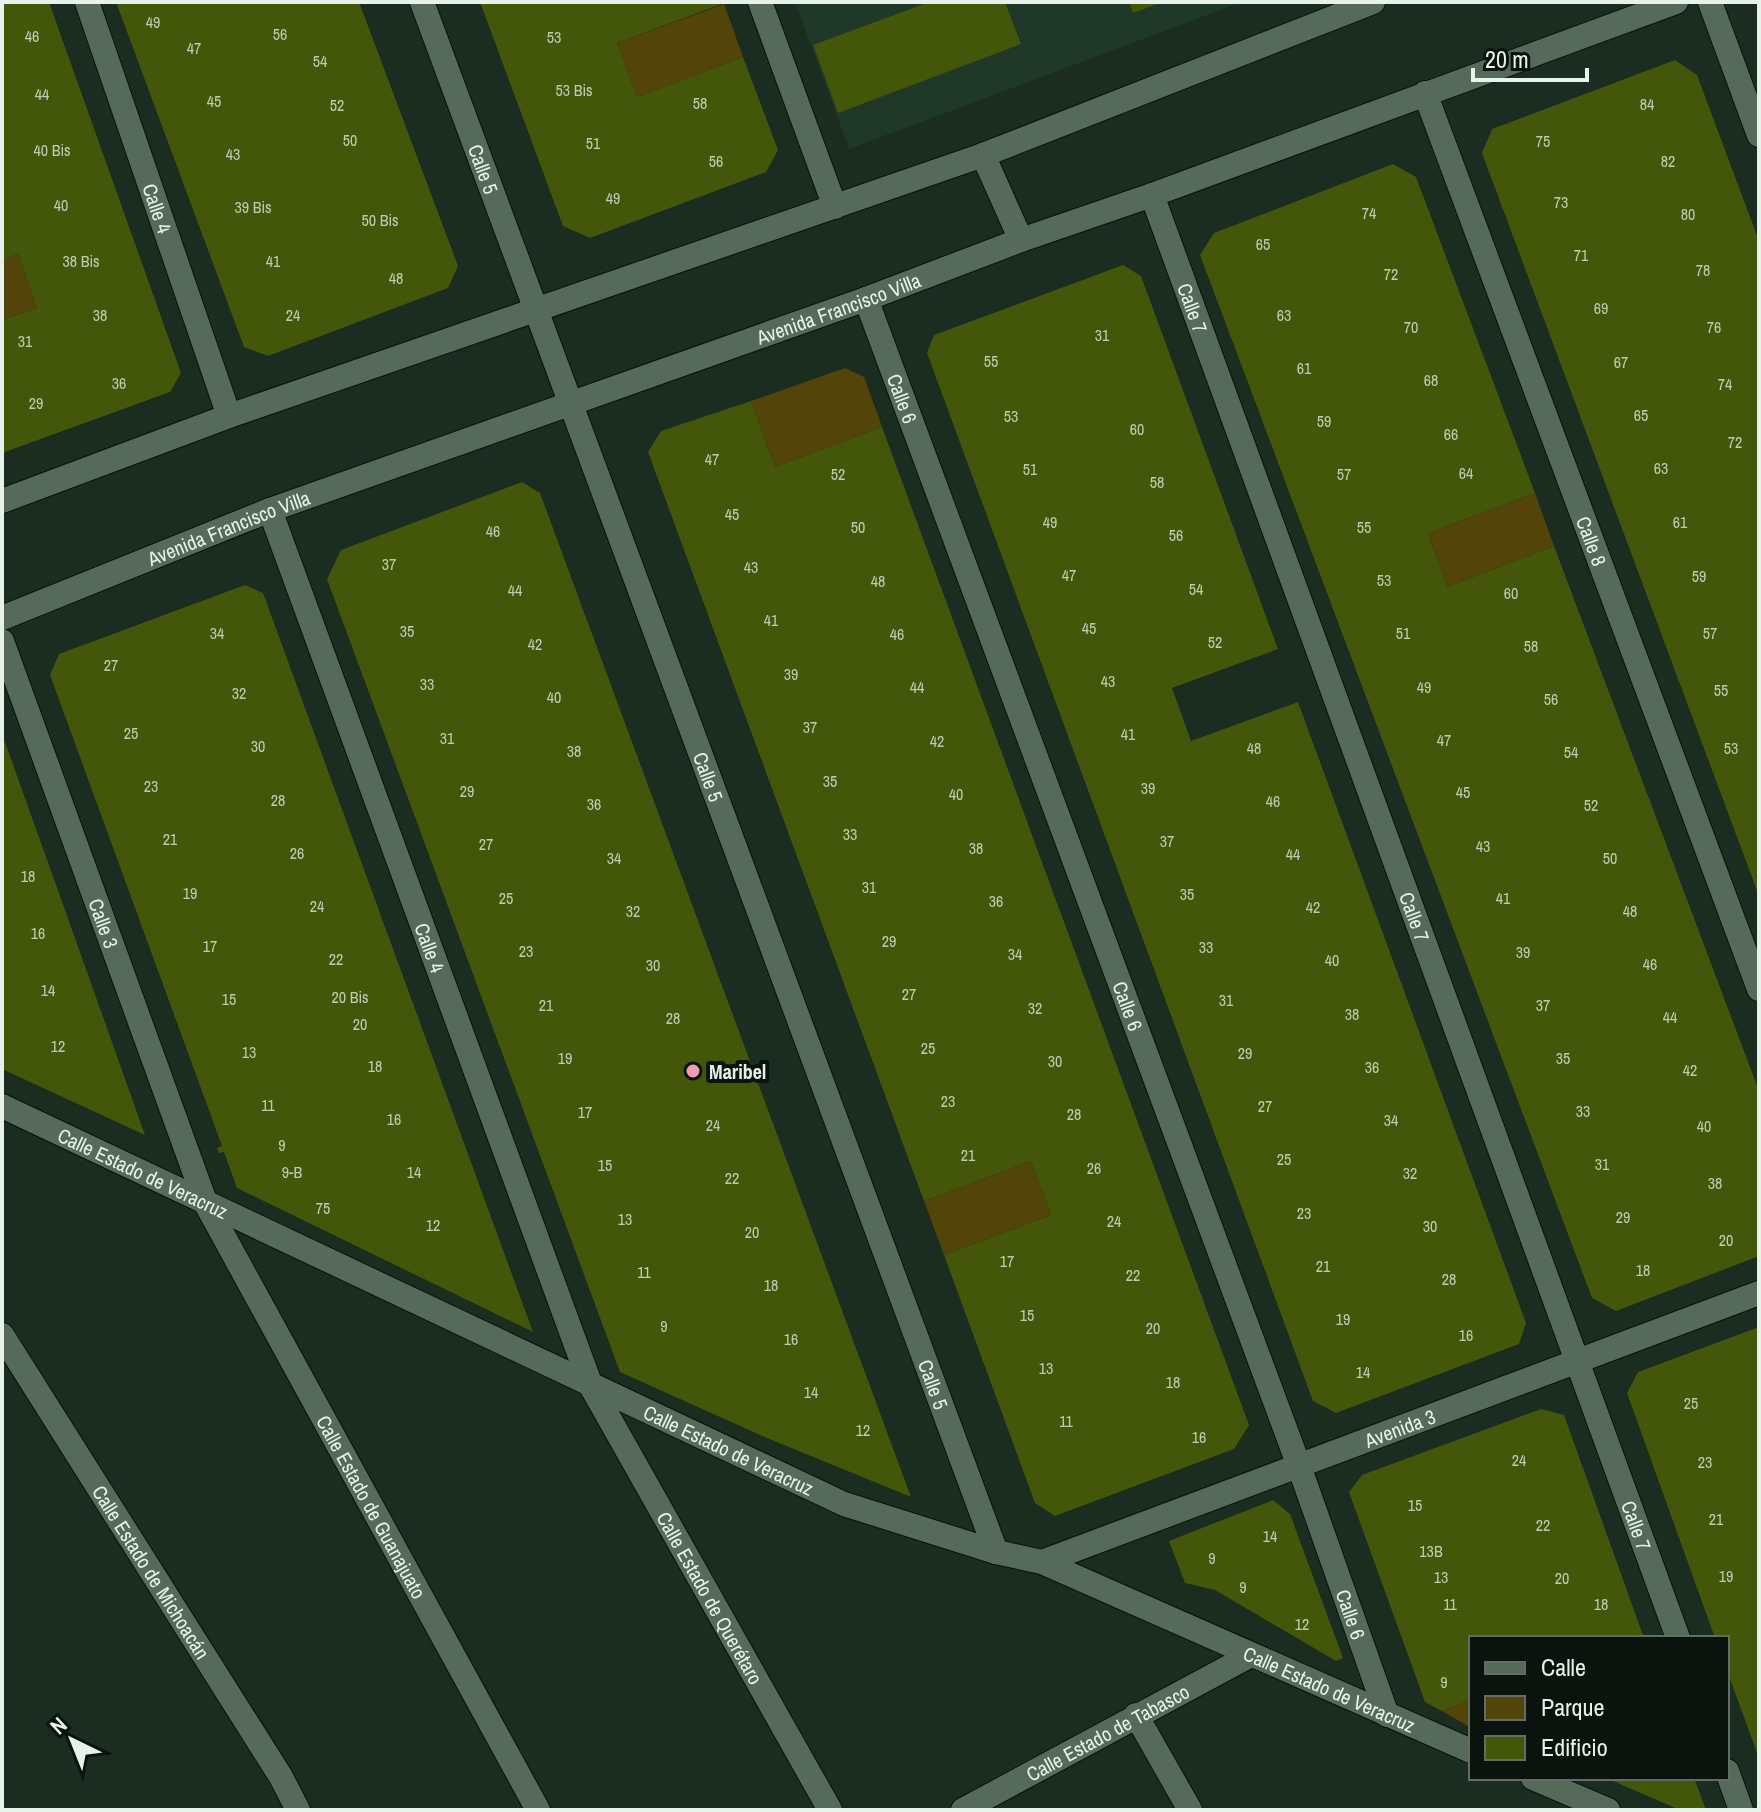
<svg xmlns="http://www.w3.org/2000/svg" width="1761" height="1812" viewBox="0 0 1761 1812" font-family="'Archivo Narrow',sans-serif">
  <style>
    .built { fill: #1f3827 }
    .green { fill: #53440a }
    .building { fill: #43560a }
    .lines { fill: none; stroke-linecap: round; stroke-linejoin: round }
    .minor-casing { stroke: #04150a; stroke-width: 26 }
    .tertiary-casing { stroke: #04150a; stroke-width: 26 }
    .secondary-casing { stroke: #04150a; stroke-width: 26 }
    .minor { stroke: #556a5b; stroke-width: 24 }
    .tertiary { stroke: #556a5b; stroke-width: 24 }
    .secondary { stroke: #556a5b; stroke-width: 24 }
    .poi-dot { fill: #f19ab1; stroke: #0b130e; stroke-width: 3 }
    .labels { text-anchor: middle; dominant-baseline: central; stroke-width: 8; stroke-linejoin: round; paint-order: stroke }
    .number-label { font-size: 16px; fill: #beccb2 }
    .street-label { font-size: 20px; fill: #e7f3ea; stroke: #0b130e }
    .poi-label { font-size: 20px; font-weight: bold; fill: #e7f3ea; stroke: #0b130e; text-anchor: start }
  </style>
  <rect width="100%" height="100%" fill="#1a2d20"/>
  <path class="built" d="M795 2H1242L849 149Z"/>
  <g class="green">
    <path d="M724 4 743 57 637 97 617 43Z"/>
    <path d="M18 254 37 308 2 320V260Z"/>
    <path d="M845 368 864 377 882 427 775 467 751 401Z"/>
    <path d="M1535 493 1554 546 1447 587 1428 533Z"/>
    <path d="M1031 1161 1051 1215 944 1255 924 1201Z"/>
    <path d="M1471 1700V1728L1442 1711Z"/>
  </g>
  <g class="building">
    <path d="M2 2H49L181 373 170 392 2 453V320L37 308 18 254 2 260Z"/>
    <path d="M116 2H359L458 266 448 288 268 356 244 347Z"/>
    <path d="M480 2H727L617 43 637 97 743 57 778 150 766 172 590 238 563 226Z"/>
    <path d="M929 2H1005L1021 44 838 113 813 45Z"/>
    <path d="M1129 2H1163L1133 13Z"/>
    <path d="M1675 60 1697 75 1759 241V896L1482 153 1492 129Z"/>
    <path d="M1393 164 1416 177 1535 493 1428 533 1447 587 1554 546 1759 1091V1256L1616 1311 1592 1298 1200 255 1214 233Z"/>
    <path d="M1123 265 1141 276 1278 649 1172 688 1191 741 1298 702 1526 1323 1519 1344 1336 1413 1313 1401 927 353 934 335Z"/>
    <path d="M751 401 775 467 882 427 1249 1425 1234 1449 1055 1516 1035 1503 944 1255 1051 1215 1031 1161 924 1201 648 452 661 431Z"/>
    <path d="M522 482 540 493 911 1497 767 1438 620 1372 327 579 341 550Z"/>
    <path d="M245 585 263 593 533 1332 237 1188 224 1152 219 1153 217 1148 222 1146 50 675 59 654Z"/>
    <path d="M2 734 60 896 145 1135 2 1069Z"/>
    <path d="M1759 1327V1758L1727 1671V1638H1715L1627 1393 1638 1372Z"/>
    <path d="M1541 1409 1564 1415 1644 1638H1471V1700L1442 1711 1425 1702 1349 1492 1362 1475Z"/>
    <path d="M1273 1500 1290 1514 1343 1658 1336 1661 1215 1590 1185 1583 1169 1541Z"/>
    <path d="M1606 1778H1694L1706 1810H1680Z"/>
  </g>
  <g class="lines">
    <defs>
      <g id="minor">
        <path id="s1" d="M87 2 229 416"/>
        <path d="M760 2 835 207"/>
        <path d="M1710 2 1759 135"/>
        <path id="s2" d="M1425 93 1759 989"/>
        <path id="s3" d="M1152 195 1678 1638"/>
        <path id="s4" d="M866 299 1299 1466 1387 1715"/>
        <path id="s5" d="M270 510 591 1386 830 1810"/>
        <path id="s6" d="M2 641 206 1204 538 1810"/>
        <path id="s7" d="M2 1106 844 1504 996 1552 1042 1562 1471 1751"/>
        <path id="s8" d="M2 1335 281 1777 298 1810"/>
        <path id="s9" d="M1042 1562 1759 1293"/>
        <path d="M1136 1715 1190 1810"/>
        <path d="M1727 1771 1741 1810"/>
        <path d="M1533 1778 1608 1810"/>
        <path id="s10" d="M963 1810 1251 1655"/>
      </g>
      <g id="tertiary">
        <path id="s11" d="M422 2 996 1552"/>
      </g>
      <g id="secondary">
        <path d="M983 155 1021 240"/>
        <path d="M2 501 229 416 983 155 1373 2"/>
        <path id="s12" d="M2 618 270 510 866 299 1021 240 1152 195 1676 2"/>
      </g>
    </defs>
    <use href="#minor" class="minor-casing"/>
    <use href="#tertiary" class="tertiary-casing"/>
    <use href="#secondary" class="secondary-casing"/>
    <use href="#minor" class="minor"/>
    <use href="#tertiary" class="tertiary"/>
    <use href="#secondary" class="secondary"/>
  </g>
  <circle class="poi-dot" cx="693" cy="1071" r="8"/>
  <g class="labels">
    <g class="number-label">
      <text x="153" y="22">49</text>
      <text x="280" y="34">56</text>
      <text x="32" y="36">46</text>
      <text x="554" y="37">53</text>
      <text x="194" y="48">47</text>
      <text x="320" y="61">54</text>
      <text x="574" y="90">53 Bis</text>
      <text x="42" y="94">44</text>
      <text x="214" y="101">45</text>
      <text x="700" y="103">58</text>
      <text x="1647" y="104">84</text>
      <text x="337" y="105">52</text>
      <text x="350" y="140">50</text>
      <text x="1543" y="141">75</text>
      <text x="593" y="143">51</text>
      <text x="52" y="150">40 Bis</text>
      <text x="233" y="154">43</text>
      <text x="716" y="161">56</text>
      <text x="1668" y="161">82</text>
      <text x="613" y="198">49</text>
      <text x="1561" y="202">73</text>
      <text x="61" y="205">40</text>
      <text x="253" y="207">39 Bis</text>
      <text x="1369" y="213">74</text>
      <text x="1688" y="214">80</text>
      <text x="380" y="220">50 Bis</text>
      <text x="1263" y="244">65</text>
      <text x="1581" y="255">71</text>
      <text x="81" y="261">38 Bis</text>
      <text x="273" y="261">41</text>
      <text x="1703" y="270">78</text>
      <text x="1391" y="274">72</text>
      <text x="396" y="278">48</text>
      <text x="1601" y="308">69</text>
      <text x="100" y="315">38</text>
      <text x="293" y="315">24</text>
      <text x="1284" y="315">63</text>
      <text x="1411" y="327">70</text>
      <text x="1714" y="327">76</text>
      <text x="1102" y="335">31</text>
      <text x="25" y="341">31</text>
      <text x="991" y="361">55</text>
      <text x="1621" y="362">67</text>
      <text x="1304" y="368">61</text>
      <text x="1431" y="380">68</text>
      <text x="119" y="383">36</text>
      <text x="1725" y="384">74</text>
      <text x="36" y="403">29</text>
      <text x="1641" y="415">65</text>
      <text x="1011" y="416">53</text>
      <text x="1324" y="421">59</text>
      <text x="1137" y="429">60</text>
      <text x="1451" y="434">66</text>
      <text x="1735" y="442">72</text>
      <text x="712" y="459">47</text>
      <text x="1661" y="468">63</text>
      <text x="1030" y="469">51</text>
      <text x="1466" y="473">64</text>
      <text x="838" y="474">52</text>
      <text x="1344" y="474">57</text>
      <text x="1157" y="482">58</text>
      <text x="732" y="514">45</text>
      <text x="1050" y="522">49</text>
      <text x="1680" y="522">61</text>
      <text x="858" y="527">50</text>
      <text x="1364" y="527">55</text>
      <text x="493" y="531">46</text>
      <text x="1176" y="535">56</text>
      <text x="389" y="564">37</text>
      <text x="751" y="567">43</text>
      <text x="1069" y="575">47</text>
      <text x="1699" y="576">59</text>
      <text x="1384" y="580">53</text>
      <text x="878" y="581">48</text>
      <text x="1196" y="589">54</text>
      <text x="515" y="590">44</text>
      <text x="1511" y="593">60</text>
      <text x="771" y="620">41</text>
      <text x="1089" y="628">45</text>
      <text x="407" y="631">35</text>
      <text x="217" y="633">34</text>
      <text x="1403" y="633">51</text>
      <text x="1710" y="633">57</text>
      <text x="897" y="634">46</text>
      <text x="1215" y="642">52</text>
      <text x="535" y="644">42</text>
      <text x="1531" y="646">58</text>
      <text x="111" y="665">27</text>
      <text x="791" y="674">39</text>
      <text x="1108" y="681">43</text>
      <text x="427" y="684">33</text>
      <text x="917" y="687">44</text>
      <text x="1424" y="687">49</text>
      <text x="1721" y="690">55</text>
      <text x="239" y="693">32</text>
      <text x="554" y="697">40</text>
      <text x="1551" y="699">56</text>
      <text x="810" y="727">37</text>
      <text x="131" y="733">25</text>
      <text x="1128" y="734">41</text>
      <text x="447" y="738">31</text>
      <text x="1444" y="740">47</text>
      <text x="937" y="741">42</text>
      <text x="258" y="746">30</text>
      <text x="1254" y="748">48</text>
      <text x="1731" y="748">53</text>
      <text x="574" y="751">38</text>
      <text x="1571" y="752">54</text>
      <text x="830" y="781">35</text>
      <text x="151" y="786">23</text>
      <text x="1148" y="788">39</text>
      <text x="467" y="791">29</text>
      <text x="1463" y="792">45</text>
      <text x="956" y="794">40</text>
      <text x="278" y="800">28</text>
      <text x="1273" y="801">46</text>
      <text x="594" y="804">36</text>
      <text x="1591" y="805">52</text>
      <text x="850" y="834">33</text>
      <text x="170" y="839">21</text>
      <text x="1167" y="841">37</text>
      <text x="486" y="844">27</text>
      <text x="1483" y="846">43</text>
      <text x="976" y="848">38</text>
      <text x="297" y="853">26</text>
      <text x="1293" y="854">44</text>
      <text x="614" y="858">34</text>
      <text x="1610" y="858">50</text>
      <text x="28" y="876">18</text>
      <text x="869" y="887">31</text>
      <text x="190" y="893">19</text>
      <text x="1187" y="894">35</text>
      <text x="506" y="898">25</text>
      <text x="1503" y="898">41</text>
      <text x="996" y="901">36</text>
      <text x="317" y="906">24</text>
      <text x="1313" y="907">42</text>
      <text x="633" y="911">32</text>
      <text x="1630" y="911">48</text>
      <text x="38" y="933">16</text>
      <text x="889" y="941">29</text>
      <text x="210" y="946">17</text>
      <text x="1206" y="947">33</text>
      <text x="526" y="951">23</text>
      <text x="1523" y="952">39</text>
      <text x="1015" y="954">34</text>
      <text x="336" y="959">22</text>
      <text x="1332" y="960">40</text>
      <text x="1650" y="964">46</text>
      <text x="653" y="965">30</text>
      <text x="48" y="990">14</text>
      <text x="909" y="994">27</text>
      <text x="350" y="997">20 Bis</text>
      <text x="229" y="999">15</text>
      <text x="1226" y="1000">31</text>
      <text x="546" y="1005">21</text>
      <text x="1543" y="1005">37</text>
      <text x="1035" y="1008">32</text>
      <text x="1352" y="1014">38</text>
      <text x="1670" y="1017">44</text>
      <text x="673" y="1018">28</text>
      <text x="360" y="1024">20</text>
      <text x="58" y="1046">12</text>
      <text x="928" y="1048">25</text>
      <text x="249" y="1052">13</text>
      <text x="1245" y="1053">29</text>
      <text x="565" y="1058">19</text>
      <text x="1563" y="1058">35</text>
      <text x="1055" y="1061">30</text>
      <text x="375" y="1066">18</text>
      <text x="1372" y="1067">36</text>
      <text x="1690" y="1070">42</text>
      <text x="948" y="1101">23</text>
      <text x="268" y="1105">11</text>
      <text x="1265" y="1106">27</text>
      <text x="1583" y="1111">33</text>
      <text x="585" y="1112">17</text>
      <text x="1074" y="1114">28</text>
      <text x="394" y="1119">16</text>
      <text x="1391" y="1120">34</text>
      <text x="713" y="1125">24</text>
      <text x="1704" y="1126">40</text>
      <text x="282" y="1145">9</text>
      <text x="968" y="1155">21</text>
      <text x="1284" y="1159">25</text>
      <text x="1602" y="1164">31</text>
      <text x="605" y="1165">15</text>
      <text x="1094" y="1168">26</text>
      <text x="292" y="1172">9-B</text>
      <text x="414" y="1172">14</text>
      <text x="1410" y="1173">32</text>
      <text x="732" y="1178">22</text>
      <text x="1715" y="1183">38</text>
      <text x="323" y="1208">75</text>
      <text x="1304" y="1213">23</text>
      <text x="1623" y="1217">29</text>
      <text x="625" y="1219">13</text>
      <text x="1114" y="1221">24</text>
      <text x="433" y="1225">12</text>
      <text x="1430" y="1226">30</text>
      <text x="752" y="1232">20</text>
      <text x="1726" y="1240">20</text>
      <text x="1007" y="1261">17</text>
      <text x="1323" y="1266">21</text>
      <text x="1643" y="1270">18</text>
      <text x="644" y="1272">11</text>
      <text x="1133" y="1275">22</text>
      <text x="1449" y="1279">28</text>
      <text x="771" y="1285">18</text>
      <text x="1027" y="1315">15</text>
      <text x="1343" y="1319">19</text>
      <text x="664" y="1326">9</text>
      <text x="1153" y="1328">20</text>
      <text x="1466" y="1335">16</text>
      <text x="791" y="1339">16</text>
      <text x="1046" y="1368">13</text>
      <text x="1363" y="1372">14</text>
      <text x="1173" y="1382">18</text>
      <text x="811" y="1392">14</text>
      <text x="1691" y="1403">25</text>
      <text x="1066" y="1421">11</text>
      <text x="863" y="1430">12</text>
      <text x="1199" y="1437">16</text>
      <text x="1519" y="1460">24</text>
      <text x="1705" y="1462">23</text>
      <text x="1415" y="1505">15</text>
      <text x="1716" y="1519">21</text>
      <text x="1543" y="1525">22</text>
      <text x="1270" y="1536">14</text>
      <text x="1431" y="1551">13B</text>
      <text x="1212" y="1558">9</text>
      <text x="1726" y="1576">19</text>
      <text x="1441" y="1577">13</text>
      <text x="1562" y="1578">20</text>
      <text x="1243" y="1587">9</text>
      <text x="1450" y="1604">11</text>
      <text x="1601" y="1604">18</text>
      <text x="1302" y="1624">12</text>
      <text x="1444" y="1682">9</text>
    </g>
    <g class="street-label">
      <text stroke="none"><textPath href="#s11" startOffset="178">Calle 5</textPath></text>
      <text stroke="none"><textPath href="#s1" startOffset="218">Calle 4</textPath></text>
      <text stroke="none"><textPath href="#s12" startOffset="892">Avenida Francisco Villa</textPath></text>
      <text stroke="none"><textPath href="#s3" startOffset="120">Calle 7</textPath></text>
      <text stroke="none"><textPath href="#s4" startOffset="106">Calle 6</textPath></text>
      <text stroke="none"><textPath href="#s12" startOffset="244">Avenida Francisco Villa</textPath></text>
      <text stroke="none"><textPath href="#s2" startOffset="478">Calle 8</textPath></text>
      <text stroke="none"><textPath href="#s11" startOffset="826">Calle 5</textPath></text>
      <text stroke="none"><textPath href="#s3" startOffset="768">Calle 7</textPath></text>
      <text stroke="none"><textPath href="#s6" startOffset="300">Calle 3</textPath></text>
      <text stroke="none"><textPath href="#s5" startOffset="466">Calle 4</textPath></text>
      <text stroke="none"><textPath href="#s4" startOffset="754">Calle 6</textPath></text>
      <text stroke="none"><textPath href="#s7" startOffset="156">Calle Estado de Veracruz</textPath></text>
      <text stroke="none"><textPath href="#s11" startOffset="1474">Calle 5</textPath></text>
      <text stroke="none"><textPath href="#s9" startOffset="382">Avenida 3</textPath></text>
      <text stroke="none"><textPath href="#s7" startOffset="804">Calle Estado de Veracruz</textPath></text>
      <text stroke="none"><textPath href="#s6" startOffset="944">Calle Estado de Guanajuato</textPath></text>
      <text stroke="none"><textPath href="#s3" startOffset="1416">Calle 7</textPath></text>
      <text stroke="none"><textPath href="#s8" startOffset="280">Calle Estado de Michoacán</textPath></text>
      <text stroke="none"><textPath href="#s5" startOffset="1176">Calle Estado de Querétaro</textPath></text>
      <text stroke="none"><textPath href="#s4" startOffset="1402">Calle 6</textPath></text>
      <text stroke="none"><textPath href="#s7" startOffset="1452">Calle Estado de Veracruz</textPath></text>
      <text stroke="none"><textPath href="#s10" startOffset="164">Calle Estado de Tabasco</textPath></text>
    </g>
    <g class="poi-label">
      <text x="709" y="1071">Maribel</text>
    </g>
  </g>
  <rect width="1761" height="1812" fill="none" stroke="#e7f3ea" stroke-width="8"/>
  <rect x="1469" y="1636" width="260" height="144" fill="#0b130e" stroke="#636d66" stroke-width="2"/>
  <rect x="1485" y="1662" width="40" height="12" fill="#556a5b" stroke="#636d66" stroke-width="2"/>
  <text x="1541" y="1676" font-size="24" fill="#e7f3ea">Calle</text>
  <rect x="1485" y="1696" width="40" height="24" fill="#53440a" stroke="#636d66" stroke-width="2"/>
  <text x="1541" y="1716" font-size="24" fill="#e7f3ea">Parque</text>
  <rect x="1485" y="1736" width="40" height="24" fill="#43560a" stroke="#636d66" stroke-width="2"/>
  <text x="1541" y="1756" font-size="24" fill="#e7f3ea">Edificio</text>
  <g transform="translate(72 1740) rotate(317)" stroke="#0b130e" stroke-width="6" paint-order="stroke">
  <path d="M0-6L14 30L0 20L-14 30Z" fill="#e7f3ea"/>
  <text y="-12" font-size="22" font-weight="bold" text-anchor="middle" fill="#e7f3ea">N</text>
  </g>
  <path d="M1473 68v12h114v-12" fill="none" stroke="#e7f3ea" stroke-width="4"/>
  <text x="1485" y="68" font-size="24" fill="#e7f3ea" stroke="#0b130e" stroke-width="6" paint-order="stroke">20 m</text>
</svg>
